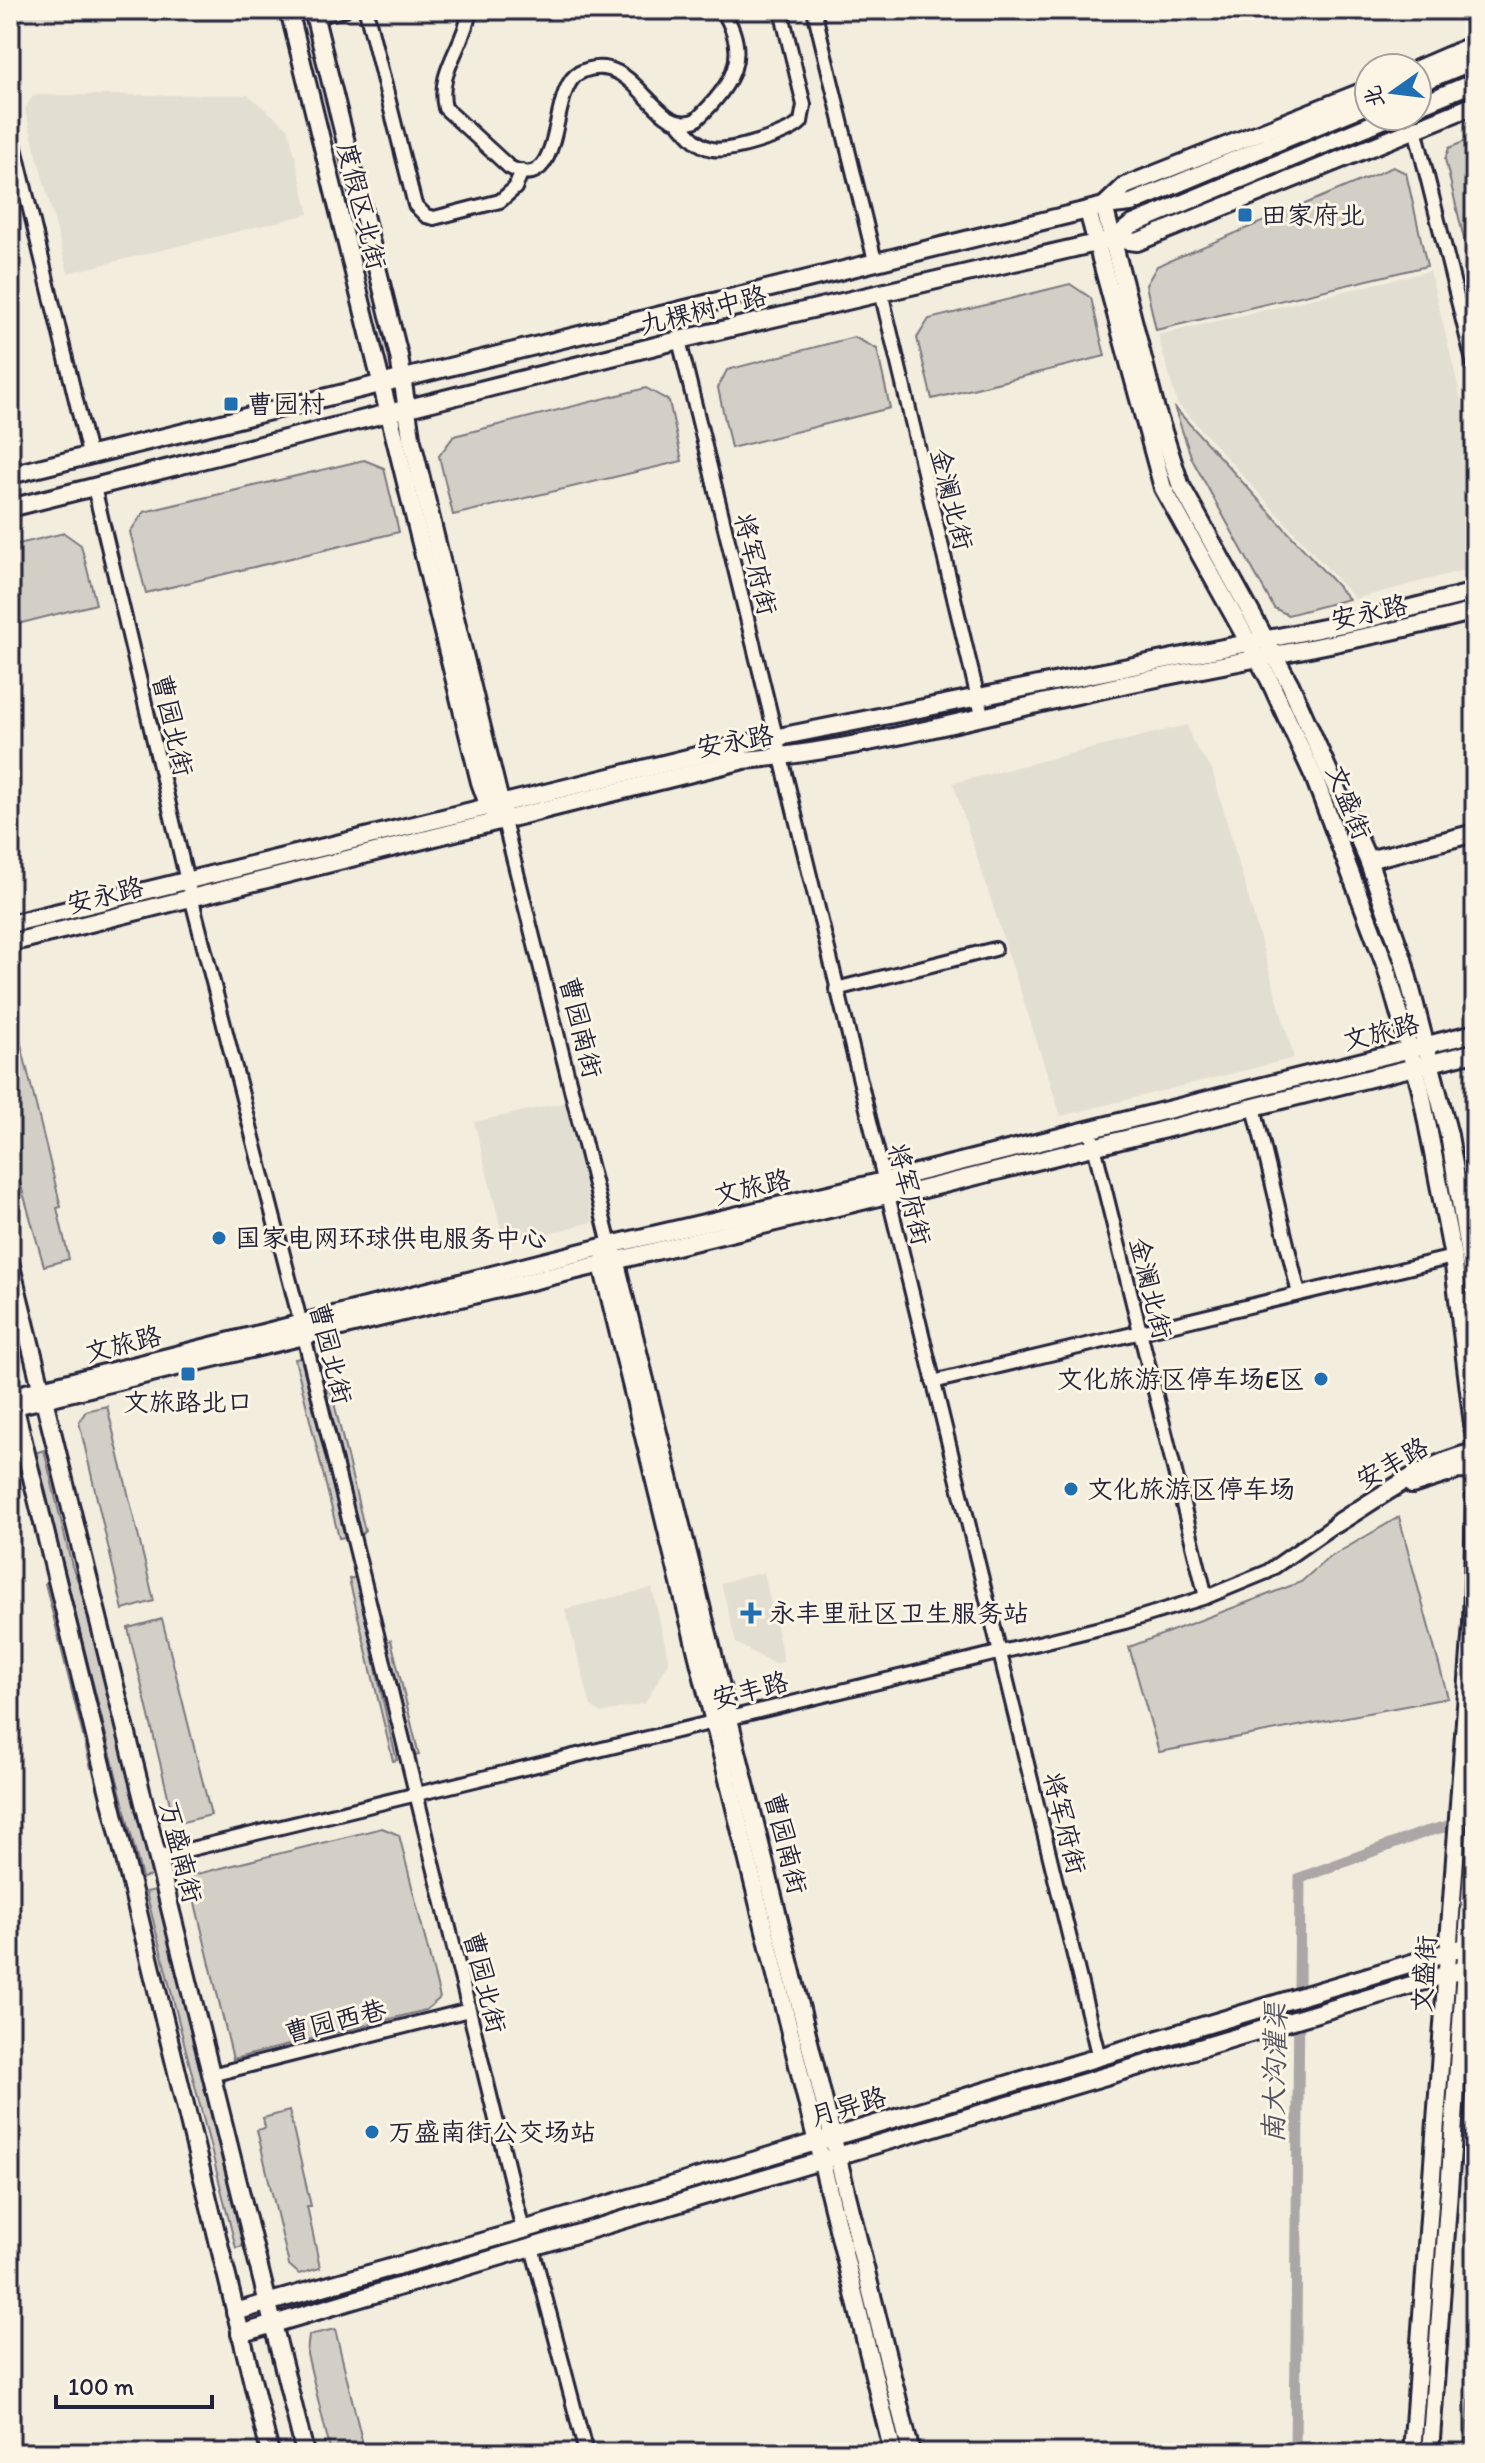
<svg xmlns="http://www.w3.org/2000/svg" width="1485" height="2463" viewBox="0 0 1485 2463" font-family="Itim,'LXGW WenKai TC',sans-serif">
  <style>
    .built { fill: #e3ded2 }
    .green { fill: #d4cfc6; stroke: #7b7880; stroke-width: 2 }
    .lines { fill: none; stroke-linecap: round; stroke-linejoin: round }
    .canal { stroke: #aca7a6; stroke-width: 11 }
    .minor-casing { stroke: #22223b; stroke-width: 18 }
    .major-casing { stroke: #22223b; stroke-width: 22 }
    .minor { stroke: #fcf5e5; stroke-width: 12 }
    .major { stroke: #fcf5e5; stroke-width: 16 }
    .poi-dot { fill: #1f6fb2; stroke: #fcf5e5; stroke-width: 3 }
    .labels { text-anchor: middle; dominant-baseline: central; stroke-width: 6; stroke-linejoin: round; paint-order: stroke }
    .street-label { font-size: 26px; fill: #22223b; stroke: #fcf5e5 }
    .poi-label { font-size: 26px; fill: #22223b; stroke: #fcf5e5; text-anchor: start }
    .water-label { font-size: 28px; font-style: italic; fill: #525160; stroke: #fcf5e5 }
  </style>
  <rect width="100%" height="100%" fill="#f3edde"/>
  <filter id="ink" filterUnits="userSpaceOnUse"><feTurbulence type="fractalNoise" baseFrequency=".0125" numOctaves="2"/><feDisplacementMap in="SourceGraphic" scale="16" xChannelSelector="R" yChannelSelector="G"/><feConvolveMatrix kernelMatrix="1 2 1 2 8 2 1 2 1" color-interpolation-filters="sRGB"/></filter>
  <g filter="url(#ink)">
    <g class="built">
      <path d="M10 10H98L101 19 10 21Z"/>
      <path d="M33 95H248L288 128 309 214 68 273 25 110Z"/>
      <path d="M1430 271 1475 455V567L1355 599 1177 403 1158 335Z"/>
      <path d="M1187 725 1192 741 1212 770 1294 1058 1061 1116 953 783Z"/>
      <path d="M566 1102 593 1222 505 1244 474 1122Z"/>
      <path d="M764 1572 784 1662 774 1664 736 1643 721 1583Z"/>
      <path d="M652 1588 669 1662 645 1703 601 1713 591 1706 565 1609Z"/>
    </g>
    <g class="green">
      <path d="M1475 137V258L1469 260 1445 159 1449 148Z"/>
      <path d="M1393 167 1406 173 1427 266 1156 330 1146 285 1157 266Z"/>
      <path d="M1070 284 1091 298 1105 356 932 399 917 338 929 319Z"/>
      <path d="M854 337 877 349 890 408 731 448 718 388 727 370Z"/>
      <path d="M646 388 669 401 682 461 453 515 439 456 454 436Z"/>
      <path d="M1174 407 1349 599 1288 615 1274 608 1192 459Z"/>
      <path d="M364 460 384 468 399 532 146 593 130 532 144 512Z"/>
      <path d="M64 533 81 545 96 604 10 626V546Z"/>
      <path d="M10 1000 61 1207 57 1208 69 1259 44 1266 10 1147Z"/>
      <path d="M322 1353 365 1531 360 1536 318 1354Z"/>
      <path d="M301 1358 345 1537 339 1538 295 1359Z"/>
      <path d="M107 1406 154 1601 123 1610 79 1422 86 1411Z"/>
      <path d="M44 1450 72 1566 84 1597 152 1876 142 1878 35 1453Z"/>
      <path d="M1399 1517 1448 1698 1159 1752 1129 1647 1301 1582 1327 1559Z"/>
      <path d="M356 1577C371 1638 381 1700 397 1760L393 1761 349 1579Z"/>
      <path d="M48 1582 94 1767 91 1768 45 1583Z"/>
      <path d="M162 1619 211 1815 183 1822 173 1817 128 1628Z"/>
      <path d="M391 1640 419 1755 415 1756 387 1641Z"/>
      <path d="M382 1828 399 1835 440 1998 426 2010 233 2059 190 1882 193 1875Z"/>
      <path d="M156 1890 243 2246 236 2248 146 1892Z"/>
      <path d="M289 2111 311 2206H307L320 2268 299 2274 289 2265 257 2130 265 2128 263 2118Z"/>
      <path d="M1475 2307V2453H1465Z"/>
      <path d="M335 2329 365 2453H331L307 2354 309 2335Z"/>
    </g>
    <g class="lines">
      <path class="canal" d="M1295 2453 1300 1878 1425 1832 1475 1819"/>
      <defs>
        <g id="minor">
          <path d="M366 10 415 205 426 216 434 218 500 201 515 188 522 171"/>
          <path d="M470 10C465 45 436 72 445 108L509 167C566 198 548 89 579 73 636 45 653 139 696 120 732 86 752 55 722 10"/>
          <path d="M814 10 875 261"/>
          <path d="M315 17 344 10"/>
          <path d="M678 122C688 133 697 146 712 149 729 153 790 134 801 122L804 105 781 10"/>
          <path d="M10 127 89 454"/>
          <path d="M1415 128 1475 369"/>
          <path d="M881 292 982 715"/>
          <path d="M679 340 1099 2058"/>
          <path d="M94 487 187 881 304 1336 523 2230"/>
          <path d="M504 821 610 1245"/>
          <path d="M836 989 995 949"/>
          <path d="M1254 1107 1299 1294"/>
          <path d="M1092 1138 1206 1597"/>
          <path d="M933 1382 1453 1257"/>
          <path d="M158 1857 1125 1622 1206 1597 1267 1572 1336 1524"/>
          <path d="M211 2075 469 2010"/>
          <path d="M532 2247 586 2453"/>
        </g>
        <g id="major">
          <path d="M289 10 480 782 489 807 495 813"/>
          <path d="M313 10 399 356 411 437 503 814"/>
          <path d="M1417 69 1475 44"/>
          <path d="M1417 84 1475 60"/>
          <path d="M1417 106 1475 82"/>
          <path d="M1104 206 1156 410 1180 484 1290 684 1368 860 1403 959 1449 1135 1475 1291"/>
          <path d="M1104 206 1125 186 1369 89"/>
          <path d="M1088 211 1163 488 1269 679 1314 777 1386 967 1420 1086 1453 1257 1475 1441"/>
          <path d="M1113 239 1137 242 1475 105"/>
          <path d="M10 475 1104 206 1131 203 1369 104"/>
          <path d="M10 508 679 340 1113 239 1131 225 1392 116"/>
          <path d="M1368 860 1475 833"/>
          <path d="M10 924 749 743 1358 621 1475 592"/>
          <path d="M10 943 744 760C862 750 979 716 1095 691 1221 663 1349 644 1475 611"/>
          <path d="M613 1251 911 2453"/>
          <path d="M605 1258 602 1265 893 2453"/>
          <path d="M10 1262 305 2453"/>
          <path d="M12 1396 270 2453"/>
          <path d="M10 1397 610 1245 884 1181 1475 1033"/>
          <path d="M15 1406 887 1195 916 1191 1475 1052"/>
          <path d="M1412 1485 1459 1470 1475 1471"/>
          <path d="M1336 1524C1380 1497 1424 1463 1475 1452"/>
          <path d="M235 2312 523 2230 1475 1944"/>
          <path d="M240 2334 1475 1966"/>
          <path d="M1412 2453 1472 1624 1475 1498"/>
          <path d="M1430 2453 1475 1831"/>
        </g>
      </defs>
      <use href="#minor" class="minor-casing"/>
      <use href="#major" class="major-casing"/>
      <use href="#minor" class="minor"/>
      <use href="#major" class="major"/>
    </g>
  </g>
  <g class="poi-dot">
    <rect x="1237" y="207" width="16" height="16" rx="4"/>
    <rect x="223" y="396" width="16" height="16" rx="4"/>
    <circle cx="219" cy="1238" r="8"/>
    <rect x="180" y="1366" width="16" height="16" rx="4"/>
    <circle cx="1321" cy="1379" r="8"/>
    <circle cx="1071" cy="1489" r="8"/>
    <path d="M747 1601h8v8h8v8h-8v8h-8v-8h-8v-8h8z"/>
    <circle cx="372" cy="2132" r="8"/>
  </g>
  <g class="labels">
    <g class="street-label">
      <text transform="translate(362 206) rotate(76)">度假区北街</text>
      <text transform="translate(703 310) rotate(-14)">九棵树中路</text>
      <text transform="translate(952 499) rotate(76)">金澜北街</text>
      <text transform="translate(756 564) rotate(76)">将军府街</text>
      <text transform="translate(1369 612) rotate(-12)">安永路</text>
      <text transform="translate(173 725) rotate(77)">曹园北街</text>
      <text transform="translate(735 741) rotate(-10)">安永路</text>
      <text transform="translate(1349 802) rotate(68)">文盛街</text>
      <text transform="translate(105 895) rotate(-14)">安永路</text>
      <text transform="translate(581 1027) rotate(76)">曹园南街</text>
      <text transform="translate(1381 1032) rotate(-14)">文旅路</text>
      <text transform="translate(752 1187) rotate(-13)">文旅路</text>
      <text transform="translate(910 1194) rotate(76)">将军府街</text>
      <text transform="translate(1151 1288) rotate(76)">金澜北街</text>
      <text transform="translate(123 1344) rotate(-14)">文旅路</text>
      <text transform="translate(331 1353) rotate(76)">曹园北街</text>
      <text transform="translate(1392 1463) rotate(-29)">安丰路</text>
      <text transform="translate(750 1690) rotate(-14)">安丰路</text>
      <text transform="translate(1065 1823) rotate(76)">将军府街</text>
      <text transform="translate(786 1843) rotate(76)">曹园南街</text>
      <text transform="translate(181 1852) rotate(76)">万盛南街</text>
      <text transform="translate(1424 1974) rotate(-86)">文盛街</text>
      <text transform="translate(485 1982) rotate(76)">曹园北街</text>
      <text transform="translate(335 2021) rotate(-14)">曹园西巷</text>
      <text transform="translate(848 2106) rotate(-16)">月异路</text>
    </g>
    <g class="poi-label">
      <text x="1261" y="215">田家府北</text>
      <text x="247" y="404">曹园村</text>
      <text x="235" y="1238">国家电网环球供电服务中心</text>
      <text x="1305" y="1379" text-anchor="end">文化旅游区停车场E区</text>
      <text x="188" y="1402" text-anchor="middle">文旅路北口</text>
      <text x="1087" y="1489">文化旅游区停车场</text>
      <text x="769" y="1613">永丰里社区卫生服务站</text>
      <text x="388" y="2132">万盛南街公交场站</text>
    </g>
    <g class="water-label">
      <text transform="translate(1274 2073) rotate(-89)">南大沟灌渠</text>
    </g>
  </g>
  <rect width="1485" height="2463" fill="none" stroke="#fcf5e5" stroke-width="40"/>
  <rect x="20" y="20" width="1445" height="2423" fill="none" stroke="#22223b" stroke-width="3" filter="url(#ink)"/>
  <g transform="translate(1393 92) rotate(256)"><circle r="38" fill="#fcf5e5" stroke="#a5a1a1" stroke-width="2"/>
  <path d="M0-6L14 30L0 20L-14 30Z" fill="#1f6fb2"/>
  <text y="-12" font-size="22" font-weight="bold" text-anchor="middle" fill="#22223b">北</text>
  </g>
  <path d="M56 2395v12h156v-12" fill="none" stroke="#22223b" stroke-width="4"/>
  <text x="68" y="2395" font-size="24" fill="#22223b" stroke="#fcf5e5" stroke-width="6" paint-order="stroke">100 m</text>
</svg>
